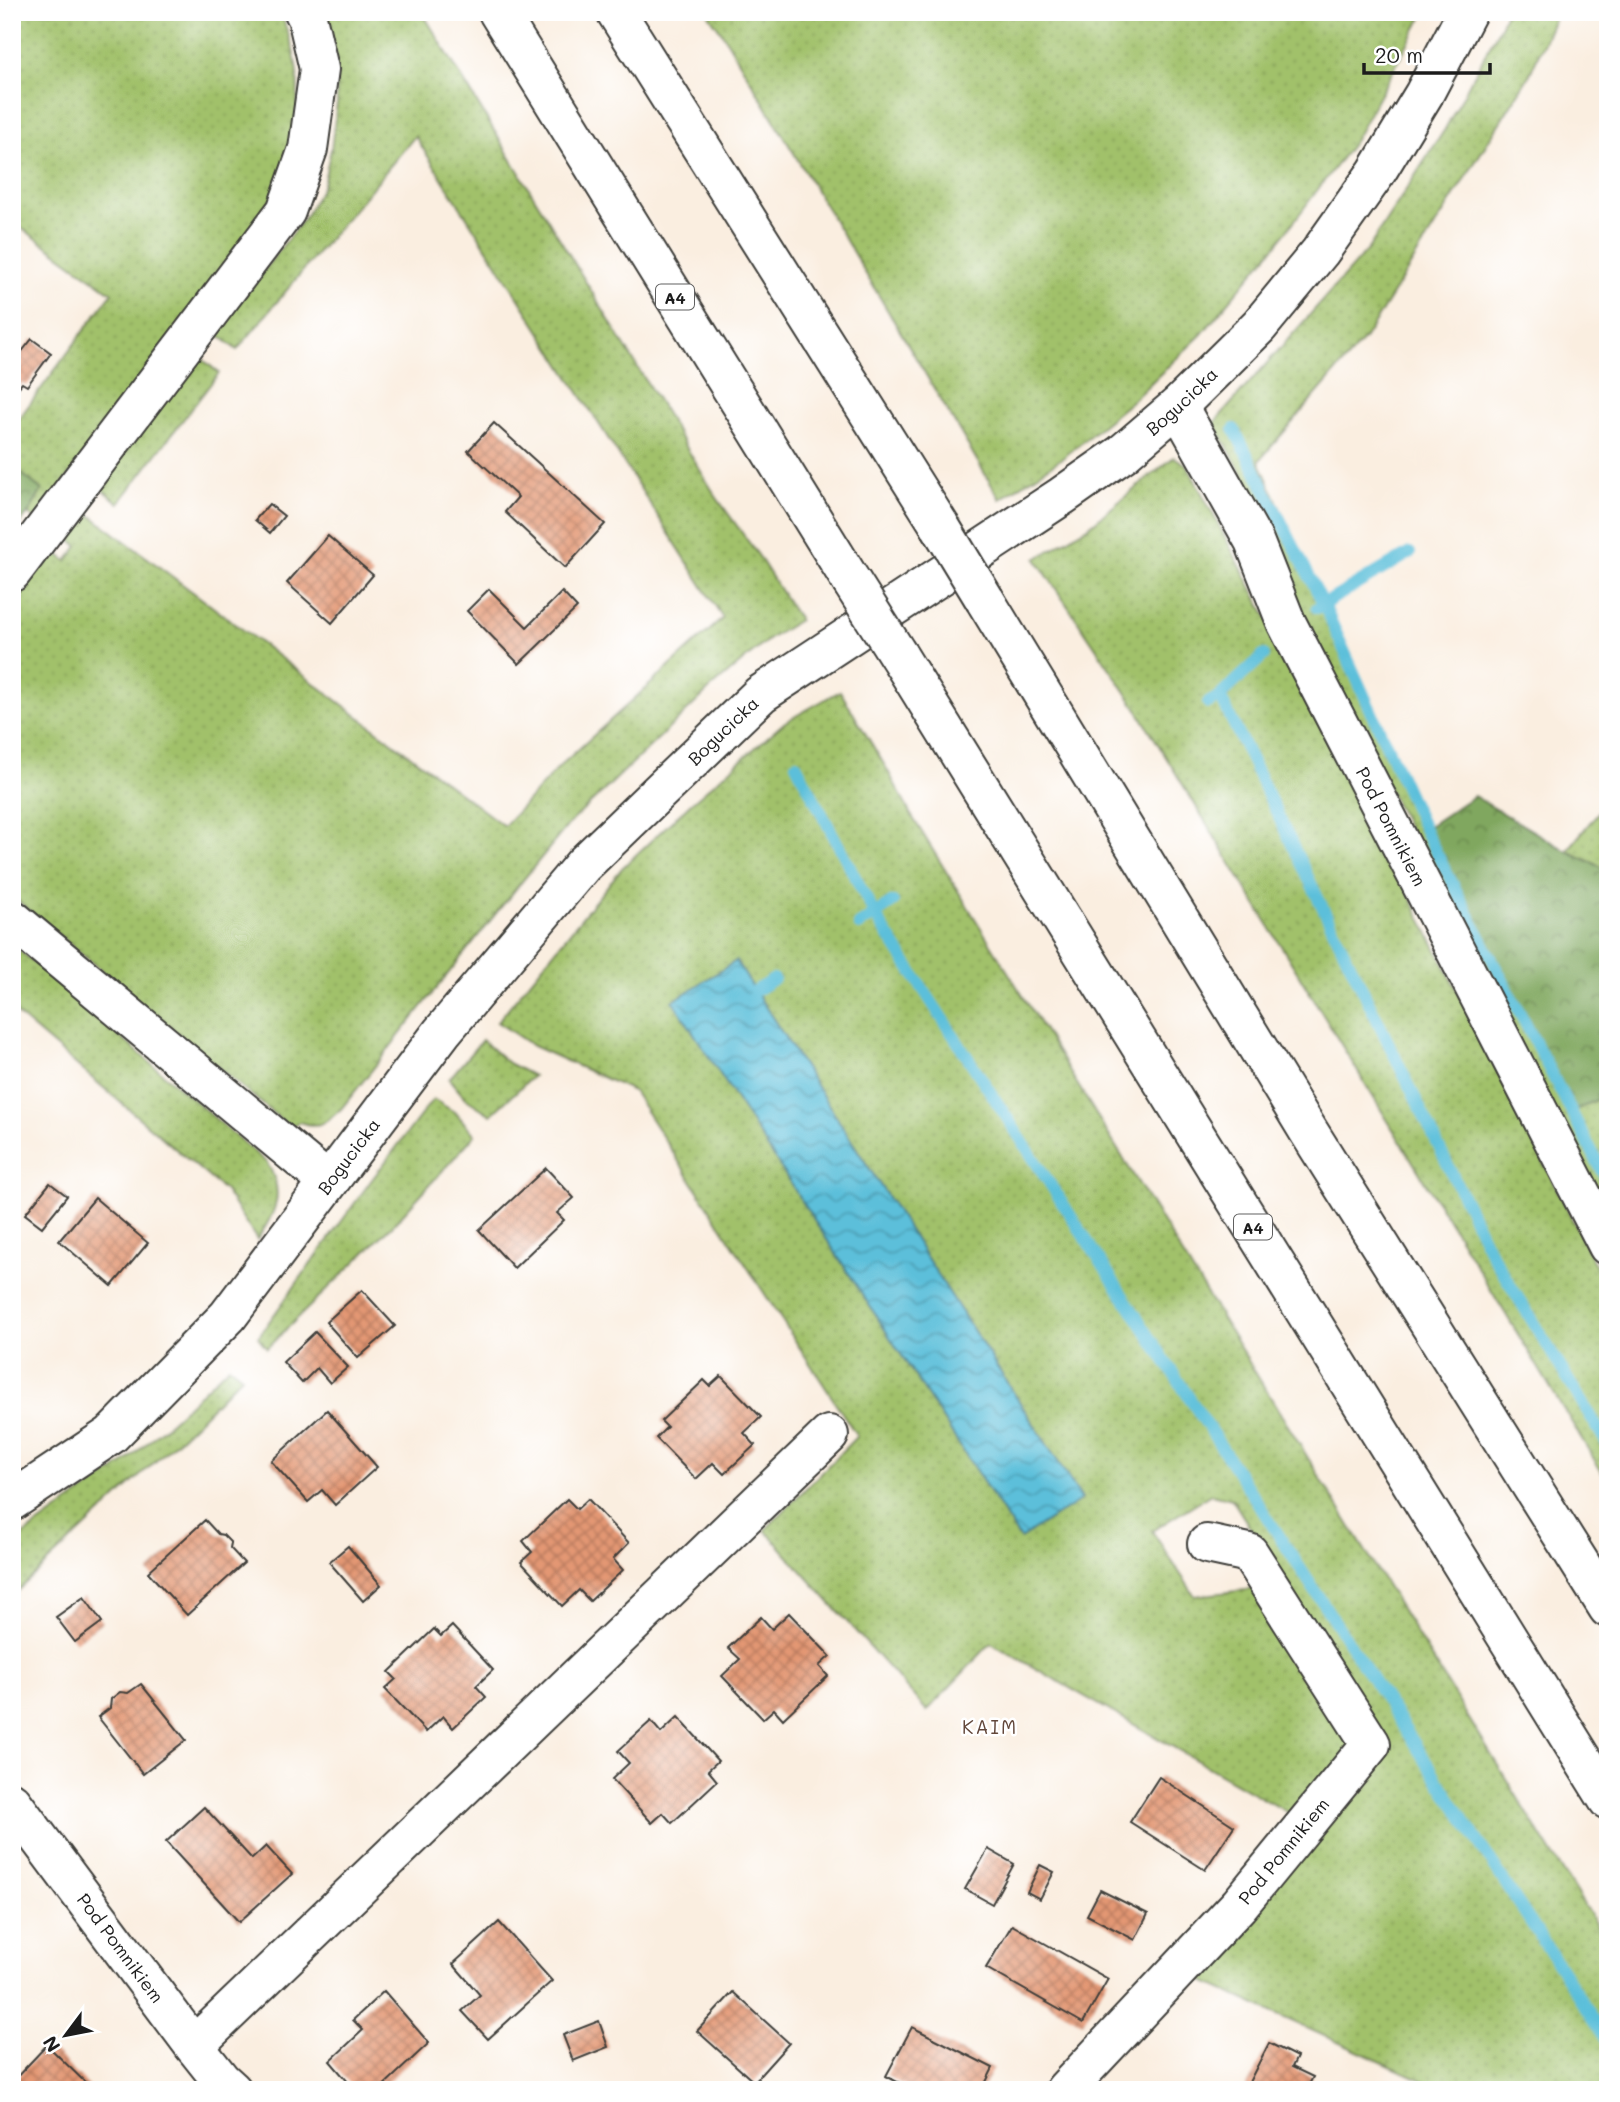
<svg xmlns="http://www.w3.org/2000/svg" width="1620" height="2102" viewBox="0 0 1620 2102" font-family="Mali,sans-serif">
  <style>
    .grass { fill: url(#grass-dots); stroke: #5e6e43; stroke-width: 2 }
    .forest { fill: url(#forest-crowns); stroke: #4e623d; stroke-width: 2 }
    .water { fill: url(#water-waves); stroke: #3c6e7b; stroke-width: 2 }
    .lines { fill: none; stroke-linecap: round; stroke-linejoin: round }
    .stream { stroke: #5cbfda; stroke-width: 12 }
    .building { fill: url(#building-cross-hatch) }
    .minor-casing { stroke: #3d3c39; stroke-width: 42 }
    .highway-casing { stroke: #3d3c39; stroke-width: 42 }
    .minor { stroke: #fff; stroke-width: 38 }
    .highway { stroke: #fff; stroke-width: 38 }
    .highway-bridge-casing { stroke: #3d3c39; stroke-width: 42; stroke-linecap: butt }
    .highway-bridge { stroke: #fff; stroke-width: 38 }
    .labels { text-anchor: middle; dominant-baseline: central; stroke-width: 5; stroke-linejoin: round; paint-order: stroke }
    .shield { fill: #fff; stroke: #606060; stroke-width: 2 }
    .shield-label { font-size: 16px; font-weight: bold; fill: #1c1c1c }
    .street-label { font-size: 18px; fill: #1c1c1c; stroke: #fff }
    .neighbourhood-label { font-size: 19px; letter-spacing: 2px; fill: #62473a; stroke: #fff }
  </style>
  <defs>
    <pattern id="grass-dots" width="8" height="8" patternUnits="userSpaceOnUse" patternTransform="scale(1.75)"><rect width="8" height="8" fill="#a1c16a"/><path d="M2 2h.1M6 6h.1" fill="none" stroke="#8aa55b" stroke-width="1.8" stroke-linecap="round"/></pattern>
    <pattern id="forest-crowns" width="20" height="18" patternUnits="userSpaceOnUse" patternTransform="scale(1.75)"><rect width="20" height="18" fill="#80a75e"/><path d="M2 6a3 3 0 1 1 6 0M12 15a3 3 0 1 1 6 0" fill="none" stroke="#68874d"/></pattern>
    <pattern id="water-waves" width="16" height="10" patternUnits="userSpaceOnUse" patternTransform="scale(1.75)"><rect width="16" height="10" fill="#5cbfda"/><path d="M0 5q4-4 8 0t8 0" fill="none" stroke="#4b9ab0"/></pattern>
    <pattern id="building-cross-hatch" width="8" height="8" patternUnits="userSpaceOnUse" patternTransform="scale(1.75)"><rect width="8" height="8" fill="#e39773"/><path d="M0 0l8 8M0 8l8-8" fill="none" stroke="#b77a5e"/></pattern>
  </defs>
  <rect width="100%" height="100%" fill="#fff"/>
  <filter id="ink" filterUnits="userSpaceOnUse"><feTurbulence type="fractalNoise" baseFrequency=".0143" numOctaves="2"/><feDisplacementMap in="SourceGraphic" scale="14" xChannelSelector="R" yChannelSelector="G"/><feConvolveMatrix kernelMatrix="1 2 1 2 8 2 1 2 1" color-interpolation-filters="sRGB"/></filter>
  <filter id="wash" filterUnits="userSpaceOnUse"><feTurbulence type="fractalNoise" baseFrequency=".00686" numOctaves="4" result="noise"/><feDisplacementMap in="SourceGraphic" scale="28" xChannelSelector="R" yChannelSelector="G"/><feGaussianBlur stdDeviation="1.57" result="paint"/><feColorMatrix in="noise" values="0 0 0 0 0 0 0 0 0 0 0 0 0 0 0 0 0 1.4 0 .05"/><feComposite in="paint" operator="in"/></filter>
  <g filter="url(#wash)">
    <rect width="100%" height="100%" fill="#faeee0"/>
    <g class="grass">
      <path d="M26 12H281C285 26 291 40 294 54 305 102 290 151 276 196L36 520 28 514 42 490 12 466V428L112 293 12 221V27Z"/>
      <path d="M324 12H422L717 498 758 555 799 620 768 640 710 689 568 825 497 912 341 1109C326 1123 320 1129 299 1122L290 1127 12 896V594L48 547 67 561 78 546 60 532 81 508 504 826 560 766 723 618 415 136 237 350 216 333 307 214 323 185 331 149 337 103 335 53Z"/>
      <path d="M707 12H1425L1355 140 1277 244 1201 335 1133 400 1064 457 1000 499 724 36Z"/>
      <path d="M1506 12H1557L1529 76 1365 338 1259 461 1424 829 1571 1112 1608 1094V1220L1297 610 1279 540 1214 423 1368 249 1445 129 1500 27Z"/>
      <path d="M197 355 219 373 119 503 98 486Z"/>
      <path d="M1174 457 1187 465 1323 723 1608 1291V1482L1133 703 1036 559 1088 527Z"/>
      <path d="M840 691 888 771 910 813 1608 1944V2090H1443L1188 1974 1390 1749 1232 1499 1211 1494 1152 1531 1195 1596 1254 1589 1357 1748 1294 1816 991 1643 927 1711 765 1530 857 1436 633 1091 533 1046 497 1022 622 868 690 804 785 722Z"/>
      <path d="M1608 800V870L1567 851Z"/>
      <path d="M12 944 267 1163C286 1194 275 1212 257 1240L225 1191 12 1010Z"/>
      <path d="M482 1040 508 1063 533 1076 491 1115 465 1098 449 1079Z"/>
      <path d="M433 1099 456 1113 475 1135 393 1225 267 1348 258 1337 370 1182Z"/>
      <path d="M229 1366 242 1376 193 1426 12 1596V1543L127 1461 177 1416Z"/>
    </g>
    <g class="forest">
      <path d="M12 466 42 490 28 514 12 533Z"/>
      <path d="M1474 796 1567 851 1608 870V1094L1571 1113 1424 829Z"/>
    </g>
    <path class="water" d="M736 961 1082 1499 1020 1539 673 1001Z"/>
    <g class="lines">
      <g class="stream">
        <path d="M1234 429 1323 603 1424 829 1608 1182"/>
        <path d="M1317 608 1410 553"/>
        <path d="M1220 696 1489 1250 1608 1445"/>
        <path d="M1208 703 1220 696 1264 655"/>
        <path d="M796 764 875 915 1608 2041"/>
        <path d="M859 925 893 902"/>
        <path d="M755 991 774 979"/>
      </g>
    </g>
    <g id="blocks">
      <g class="building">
        <path d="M32 339 51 353 27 386 22 383 12 395V349L20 354Z"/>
        <path d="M494 423 605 524 565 568 505 512 518 497 468 451Z"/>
        <path d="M269 504 284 516 270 533 255 520Z"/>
        <path d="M328 536 373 575 332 623 287 583Z"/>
        <path d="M489 589 527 627 562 592 577 608 519 664 467 611Z"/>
        <path d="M546 1168 574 1198 557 1213 564 1220 514 1268 479 1230Z"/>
        <path d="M50 1183 67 1196 42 1227 25 1214Z"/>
        <path d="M95 1198 148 1243 112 1286 59 1241Z"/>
        <path d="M362 1290 395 1326 358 1358 326 1322Z"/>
        <path d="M315 1332 348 1367 330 1383 317 1368 302 1383 283 1362Z"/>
        <path d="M721 1376 761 1417 744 1433 755 1445 724 1474 713 1463 696 1479 656 1438 667 1427 661 1421 704 1380 710 1386Z"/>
        <path d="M327 1410 377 1467 335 1505 322 1490 308 1502 271 1461Z"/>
        <path d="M567 1499 577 1509 588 1499 629 1543 613 1559 623 1570 590 1601 579 1590 562 1606 521 1562 532 1552 523 1541Z"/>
        <path d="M205 1520 218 1534 223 1535 231 1543 230 1548 244 1563 187 1615 148 1572Z"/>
        <path d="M348 1546 381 1585 363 1601 329 1562Z"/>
        <path d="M84 1597 102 1622 75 1642 56 1617Z"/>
        <path d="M789 1613 830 1656 819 1666 828 1676 783 1719 774 1709 763 1719 722 1676 740 1659 728 1648 761 1617 772 1629Z"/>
        <path d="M452 1626 493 1670 476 1686 486 1697 453 1728 443 1716 426 1732 385 1689 396 1679 389 1672 434 1629 441 1636Z"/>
        <path d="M141 1684 186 1740 143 1774 98 1717 110 1708 111 1699 120 1692 128 1693Z"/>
        <path d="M678 1717 718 1761 708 1770 717 1781 672 1823 663 1813 652 1823 612 1779 629 1763 618 1751 651 1721 661 1733Z"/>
        <path d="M1159 1777 1234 1826 1205 1870 1130 1822Z"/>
        <path d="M204 1807 252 1859 266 1846 292 1874 239 1922 166 1842Z"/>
        <path d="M988 1849 1014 1864 992 1904 965 1889Z"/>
        <path d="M1040 1865 1054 1872 1040 1899 1027 1892Z"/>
        <path d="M1100 1890 1148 1914 1135 1940 1087 1915Z"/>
        <path d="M499 1922 552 1981 488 2039 462 2011 480 1995 453 1964Z"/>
        <path d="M1012 1925 1108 1979 1083 2023 986 1968Z"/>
        <path d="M384 1991 429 2043 379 2090H355L330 2061 363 2030 353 2020Z"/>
        <path d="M733 1992 789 2043 754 2082 697 2031Z"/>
        <path d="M599 2021 608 2047 573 2061 563 2035Z"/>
        <path d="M912 2027 993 2068 982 2090H903L905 2086 886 2076Z"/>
        <path d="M1269 2043 1297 2057 1292 2067 1313 2077 1306 2090H1245Z"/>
        <path d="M47 2045 93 2090H12V2082Z"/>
      </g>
    </g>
  </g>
  <g filter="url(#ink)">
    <use href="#blocks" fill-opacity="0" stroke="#3d3c39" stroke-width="2"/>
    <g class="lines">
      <defs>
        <g id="minor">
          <path id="s1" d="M1178 406 1254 541 1286 622 1608 1246"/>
          <path d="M12 572 286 211 308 149 319 69 307 17 304 12"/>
          <path d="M12 919 328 1182"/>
          <path id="s2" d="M12 1501 111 1435 228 1316 442 1032 583 865 761 694 1062 496 1122 454 1178 406 1259 326 1320 252 1376 173 1424 94 1467 12"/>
          <path id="s3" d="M12 1802 194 2046 221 2080 232 2090"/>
          <path d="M194 2046 829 1435"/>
          <path id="s4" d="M1065 2090 1239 1905 1371 1744 1249 1553 1207 1544"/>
        </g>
        <g id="highway">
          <path d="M498 12 851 581"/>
          <path d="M616 12 940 526"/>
          <path d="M985 600 1309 1132 1608 1608"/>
          <path d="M898 655 1608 1800"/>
        </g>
      </defs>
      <use href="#minor" class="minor-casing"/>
      <use href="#highway" class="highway-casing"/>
      <use href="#minor" class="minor"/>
      <use href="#highway" class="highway"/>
      <defs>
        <g id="highway-bridge">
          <path d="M940 526 985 600"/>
          <path d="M851 581 898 655"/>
        </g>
      </defs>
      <use href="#highway-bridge" class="highway-bridge-casing"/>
      <use href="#highway-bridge" class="highway-bridge"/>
    </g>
  </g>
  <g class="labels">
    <g class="shield">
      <rect x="656" y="284.5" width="38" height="25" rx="5"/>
      <rect x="1234" y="1214.5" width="38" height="25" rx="5"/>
    </g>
    <g class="shield-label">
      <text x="675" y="297">A4</text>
      <text x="1253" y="1227">A4</text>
    </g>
    <g class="street-label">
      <text stroke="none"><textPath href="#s2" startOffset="1620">Bogucicka</textPath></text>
      <text stroke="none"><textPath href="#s2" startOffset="1054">Bogucicka</textPath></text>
      <text stroke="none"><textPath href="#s1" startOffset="472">Pod Pomnikiem</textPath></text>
      <text stroke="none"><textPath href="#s2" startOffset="486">Bogucicka</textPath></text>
      <text stroke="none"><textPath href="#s4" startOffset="324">Pod Pomnikiem</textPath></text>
      <text stroke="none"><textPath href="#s3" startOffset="182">Pod Pomnikiem</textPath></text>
    </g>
    <g class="neighbourhood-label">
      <text x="990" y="1726">KAIM</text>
    </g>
  </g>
  <rect width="1620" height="2102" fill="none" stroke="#fff" stroke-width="42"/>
  <g transform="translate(66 2035) rotate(238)" stroke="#ffffff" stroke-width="5" paint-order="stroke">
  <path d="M0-5L12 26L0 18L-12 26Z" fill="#1c1c1c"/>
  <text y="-10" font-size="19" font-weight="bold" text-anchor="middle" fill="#1c1c1c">N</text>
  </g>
  <path d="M1364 63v10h126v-10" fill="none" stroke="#1c1c1c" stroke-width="3.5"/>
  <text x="1375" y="63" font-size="21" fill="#1c1c1c" stroke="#ffffff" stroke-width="5" paint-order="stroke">20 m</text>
</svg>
